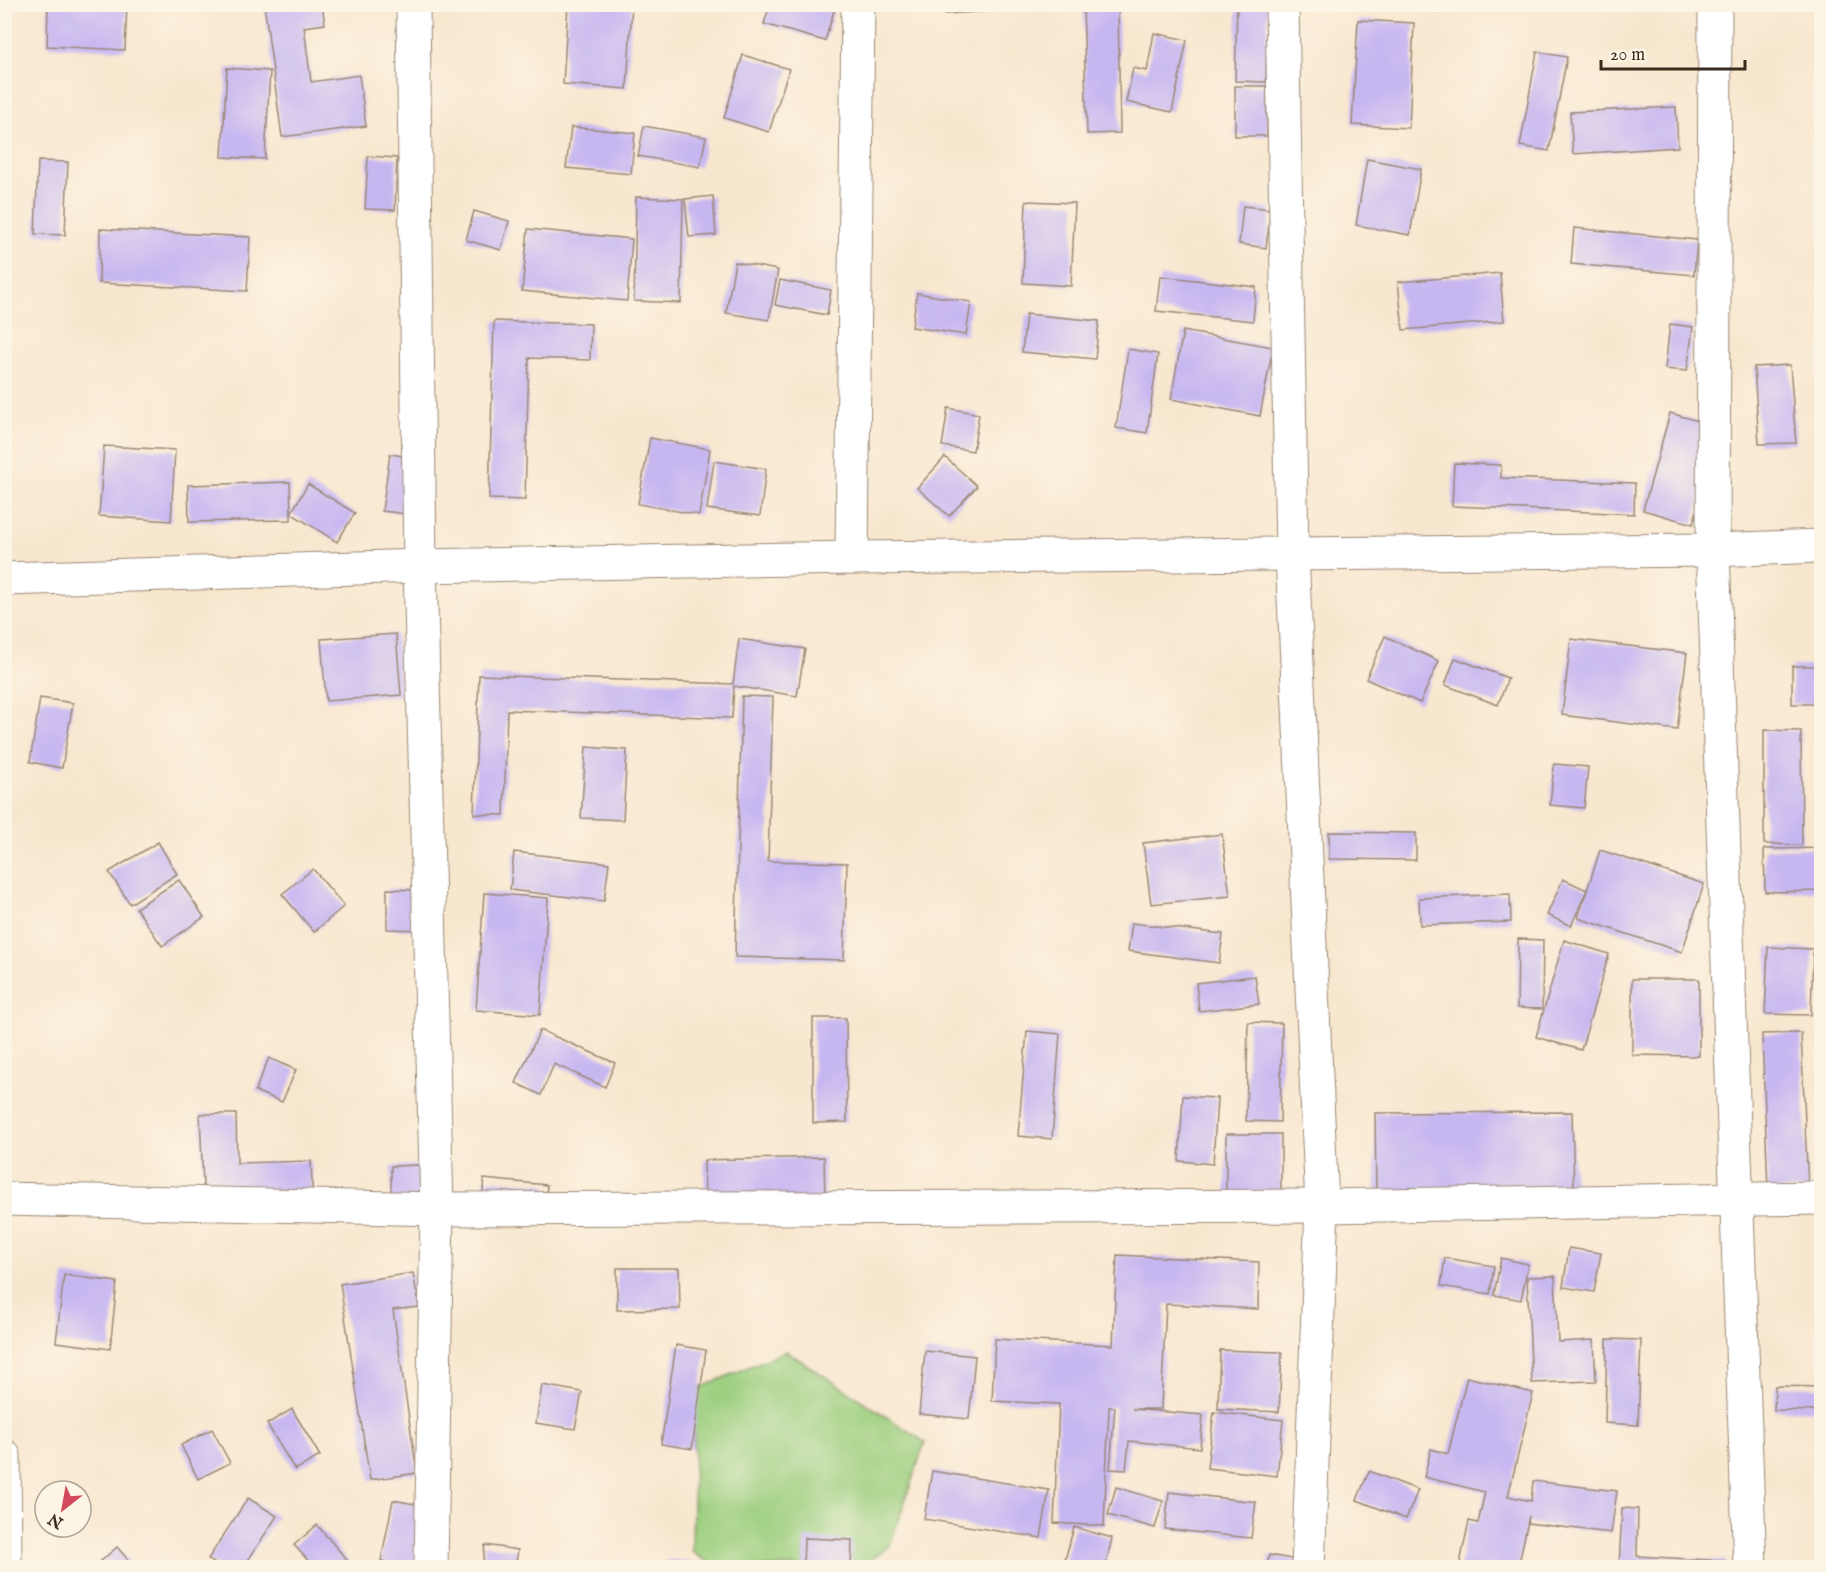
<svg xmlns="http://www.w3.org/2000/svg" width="1826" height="1572" viewBox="0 0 1826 1572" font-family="'IM FELL English',serif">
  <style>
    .green { fill: #9dcf80; stroke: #6c7c4f; stroke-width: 1.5 }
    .building { fill: #c7b7f1 }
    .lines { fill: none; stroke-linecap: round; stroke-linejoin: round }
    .street-casing { stroke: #9a8876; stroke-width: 35 }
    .secondary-casing { stroke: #9a8876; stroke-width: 35 }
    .street { stroke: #fff; stroke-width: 33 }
    .secondary { stroke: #fff; stroke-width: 33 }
  </style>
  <rect width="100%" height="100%" fill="#fcf5e5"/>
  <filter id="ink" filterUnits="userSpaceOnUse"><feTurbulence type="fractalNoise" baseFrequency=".0167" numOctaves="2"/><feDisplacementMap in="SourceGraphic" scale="12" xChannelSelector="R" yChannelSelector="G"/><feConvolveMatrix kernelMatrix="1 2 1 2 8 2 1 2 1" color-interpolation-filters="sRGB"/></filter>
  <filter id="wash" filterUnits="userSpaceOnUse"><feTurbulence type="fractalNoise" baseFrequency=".008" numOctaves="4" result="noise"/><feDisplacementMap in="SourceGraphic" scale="24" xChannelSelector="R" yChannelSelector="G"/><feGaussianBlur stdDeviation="1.35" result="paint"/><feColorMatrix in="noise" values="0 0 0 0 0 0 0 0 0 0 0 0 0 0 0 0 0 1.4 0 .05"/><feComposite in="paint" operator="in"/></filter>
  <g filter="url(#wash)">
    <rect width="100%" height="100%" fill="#f8e7cf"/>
    <path class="green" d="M786 1351 925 1442 890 1545 861 1567H715L692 1552 695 1390Z"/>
    <g id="blocks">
      <g class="building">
        <path d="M48 4H127L125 50 47 46Z"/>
        <path d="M264 4H322L325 24 304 27 311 82 359 75 366 126 282 137Z"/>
        <path d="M568 4H632L627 89 563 84Z"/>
        <path d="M770 4H836L825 41 764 24Z"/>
        <path d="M945 4H1064V7L945 14Z"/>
        <path d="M1083 4H1118L1120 133 1087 134Z"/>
        <path d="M1237 4H1268L1266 82 1235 81Z"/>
        <path d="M1380 4H1437L1436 12Z"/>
        <path d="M1358 20 1414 23 1409 128 1352 125Z"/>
        <path d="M1154 33 1187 40 1172 112 1126 102 1133 68 1147 71Z"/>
        <path d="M1537 52 1567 57 1549 151 1520 146Z"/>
        <path d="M743 55 789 69 769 132 724 118Z"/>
        <path d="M227 68 270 71 265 159 222 157Z"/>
        <rect x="1235" y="86" width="32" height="50"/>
        <path d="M1676 107 1678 147 1573 154 1570 112Z"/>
        <path d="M644 126 706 137 700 167 638 156Z"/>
        <path d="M571 127 635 133 631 174 566 168Z"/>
        <path d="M368 156 397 158 395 210 365 209Z"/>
        <path d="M1367 159 1421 169 1410 235 1356 225Z"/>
        <path d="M38 161 68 162 65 235 35 234Z"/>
        <path d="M713 196 716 235 689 237 685 199Z"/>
        <path d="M636 197 683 199 681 303 634 301Z"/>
        <path d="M1026 201 1075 203 1071 286 1023 283Z"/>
        <path d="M1243 206 1271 209 1266 248 1239 244Z"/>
        <path d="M474 211 509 221 501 250 466 240Z"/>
        <path d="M1574 228 1697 240 1694 275 1571 264Z"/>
        <path d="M100 229 250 237 247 291 99 283Z"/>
        <path d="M528 229 632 239 627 301 522 291Z"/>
        <path d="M735 262 778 270 769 320 726 313Z"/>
        <path d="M1500 273 1504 321 1403 330 1398 282Z"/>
        <path d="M1160 276 1256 287 1253 321 1156 311Z"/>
        <path d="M780 280 831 290 827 315 775 305Z"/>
        <path d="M917 293 971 302 966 335 912 327Z"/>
        <path d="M1026 314 1099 321 1095 359 1022 352Z"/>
        <path d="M494 321 591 324 590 360 529 358 525 500 489 499Z"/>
        <path d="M1670 324 1693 327 1687 371 1665 369Z"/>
        <path d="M1183 331 1273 347 1260 416 1171 399Z"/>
        <path d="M1128 349 1158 354 1147 433 1116 428Z"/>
        <path d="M1790 365 1796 443 1759 444 1754 367Z"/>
        <path d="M948 408 979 414 973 451 942 446Z"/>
        <path d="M1670 413 1720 427 1693 524 1643 510Z"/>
        <path d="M650 438 710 449 699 515 638 504Z"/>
        <path d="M104 446 175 450 171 521 99 516Z"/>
        <path d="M390 454 416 458 407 514 382 511Z"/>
        <path d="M945 457 977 486 949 516 917 488Z"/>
        <path d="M714 461 766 469 760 516 707 509Z"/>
        <path d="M1454 463 1501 465V478L1635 483 1634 514 1452 506Z"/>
        <path d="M290 482 291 513 308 484 355 513 337 542 291 513V520L189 522 188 485Z"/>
        <path d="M396 634 401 695 326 701 321 639Z"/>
        <path d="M1385 636 1439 661 1420 703 1366 679Z"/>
        <path d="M739 639 805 649 797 696 734 686 732 718 507 710 504 815 474 814 479 675 733 684Z"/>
        <path d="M1571 639 1687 653 1677 730 1562 715Z"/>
        <path d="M1455 658 1508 678 1498 705 1445 685Z"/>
        <rect x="1792" y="666" width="30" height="38"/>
        <path d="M742 696 773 697 768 861 847 863 844 960 735 957Z"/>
        <path d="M40 698 73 703 62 768 30 762Z"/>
        <path d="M1764 730 1801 731 1802 845 1764 844Z"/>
        <path d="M586 747 627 750 623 820 581 818Z"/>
        <path d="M1554 764 1588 767 1584 808 1550 805Z"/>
        <path d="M1329 832 1416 833V860L1329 859Z"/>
        <path d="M1222 834 1230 896 1151 904 1143 843Z"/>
        <path d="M158 842 177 874 130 904 109 872Z"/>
        <path d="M1822 848V891L1765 892 1764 849Z"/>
        <path d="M1600 850 1704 884 1682 952 1578 918Z"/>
        <path d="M514 852 609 863 604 901 510 890Z"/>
        <path d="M313 869 344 906 314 932 282 894Z"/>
        <path d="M1563 879 1587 890 1571 926 1547 915Z"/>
        <path d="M179 880 204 917 162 946 136 908Z"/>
        <path d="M387 889 420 890V930L387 929Z"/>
        <path d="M484 893 548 898 540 1015 476 1010Z"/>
        <path d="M1510 894 1511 922 1420 925 1419 898Z"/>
        <path d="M1132 923 1223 934 1219 963 1128 951Z"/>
        <path d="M1518 939 1543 940 1542 1009 1517 1008Z"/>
        <path d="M1564 940 1609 954 1581 1050 1536 1037Z"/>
        <path d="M1768 947 1813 949 1811 1015 1765 1014Z"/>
        <path d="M1255 976 1259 1004 1199 1011 1196 983Z"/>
        <path d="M1632 979H1699V1056L1632 1055Z"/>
        <path d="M813 1018H846L847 1122 813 1123Z"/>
        <path d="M1248 1022 1282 1023 1280 1122 1246 1121Z"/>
        <path d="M540 1030 615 1063 605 1087 554 1064 541 1095 516 1083Z"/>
        <path d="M1027 1031 1060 1034 1052 1139 1018 1136Z"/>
        <path d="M1801 1033 1808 1189 1768 1190 1762 1034Z"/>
        <path d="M269 1058 296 1070 282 1102 255 1091Z"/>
        <path d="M1183 1096 1217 1098 1213 1164 1179 1161Z"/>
        <path d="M1572 1112 1574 1193 1376 1194 1375 1113Z"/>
        <path d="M200 1114H236L237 1163 311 1161 313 1207 204 1210Z"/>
        <rect x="1226" y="1134" width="55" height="59"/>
        <path d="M824 1157 825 1199 705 1202 704 1160Z"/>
        <path d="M420 1165V1204H391V1166Z"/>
        <path d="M484 1179 547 1185 544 1219 481 1213Z"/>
        <path d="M1569 1248 1601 1253 1594 1292 1563 1287Z"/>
        <path d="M1117 1255 1259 1262 1258 1309 1166 1304 1161 1409H1132L1203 1415 1200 1448 1129 1441 1126 1470 1110 1469 1115 1407H1109L1104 1526 1054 1523 1059 1404 992 1401 995 1339 1113 1345Z"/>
        <path d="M1445 1258 1494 1266 1490 1294 1441 1286Z"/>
        <path d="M1501 1258 1528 1264 1521 1300 1494 1295Z"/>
        <path d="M617 1268H679L680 1309 617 1310Z"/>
        <path d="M413 1273 419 1307 393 1310 417 1473 370 1480 340 1284Z"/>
        <path d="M64 1275 117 1282 110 1349 56 1342Z"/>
        <path d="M1555 1276 1558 1342 1594 1340 1596 1381 1532 1383 1527 1277Z"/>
        <path d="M1607 1339 1641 1340 1638 1425 1605 1423Z"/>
        <path d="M676 1345 706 1350 692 1449 661 1444Z"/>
        <path d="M1220 1350 1282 1352 1279 1412 1218 1409Z"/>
        <path d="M925 1351 975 1356 969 1419 919 1414Z"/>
        <path d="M1467 1377 1533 1393 1508 1496 1531 1501 1533 1481 1617 1491 1611 1533 1528 1523 1529 1516 1518 1568H1459L1469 1521 1478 1523 1485 1492 1424 1477 1431 1449 1448 1454Z"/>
        <path d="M542 1385 582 1392 575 1429 536 1423Z"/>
        <path d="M1775 1386 1822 1387V1411L1774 1410Z"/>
        <path d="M292 1409 320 1456 295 1470 267 1424Z"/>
        <path d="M1214 1412 1283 1420 1277 1476 1207 1468Z"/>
        <path d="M212 1429 230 1463 198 1479 181 1445Z"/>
        <path d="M932 1471 1049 1490 1041 1538 924 1519Z"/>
        <path d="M1369 1471 1418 1490 1406 1519 1357 1500Z"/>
        <path d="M1116 1487 1163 1501 1155 1528 1108 1515Z"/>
        <path d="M1169 1492 1256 1502 1251 1538 1165 1529Z"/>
        <path d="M248 1498 277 1516 243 1568H221L208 1559Z"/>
        <path d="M393 1500 426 1506 414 1567 381 1561Z"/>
        <path d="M1622 1508 1638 1509 1637 1556 1726 1561V1568H1619Z"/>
        <path d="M317 1525 354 1568H315L294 1545Z"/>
        <path d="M1074 1527 1112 1538 1105 1568H1091L1065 1560Z"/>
        <path d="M804 1538 852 1540 851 1568H803Z"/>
        <path d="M485 1545 518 1550 515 1568H482Z"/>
        <path d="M117 1547 135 1568H93Z"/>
        <path d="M1269 1555 1298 1560 1297 1568H1267Z"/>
        <path d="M668 1559 697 1563V1568H667Z"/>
      </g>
    </g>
  </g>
  <g filter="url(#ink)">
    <use href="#blocks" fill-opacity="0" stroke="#9a8876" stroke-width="1.5"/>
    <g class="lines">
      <defs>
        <g id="street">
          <path d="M413 4 420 566 437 1209 431 1568"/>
          <path d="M1282 4 1292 554 1322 1206 1308 1568"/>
          <path d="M1715 4 1713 550 1750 1568"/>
          <path d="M852 558 858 4"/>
          <path d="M4 1199 437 1209 1322 1206 1822 1198"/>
          <path d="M4 1456 5 1568"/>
        </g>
        <path id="secondary" d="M4 579 420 566 852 558 1713 550 1822 546"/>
      </defs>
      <use href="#street" class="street-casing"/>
      <use href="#secondary" class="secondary-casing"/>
      <use href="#street" class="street"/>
      <use href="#secondary" class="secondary"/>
    </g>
  </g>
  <rect width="1826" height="1572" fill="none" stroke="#fcf5e5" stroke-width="24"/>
  <g transform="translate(63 1509) rotate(211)"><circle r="28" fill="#fcf5e5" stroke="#afa495" stroke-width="1.5"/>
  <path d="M0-4.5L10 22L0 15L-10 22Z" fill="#d1495b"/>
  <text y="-9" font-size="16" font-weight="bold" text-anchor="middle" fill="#3b2a1e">N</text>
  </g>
  <path d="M1601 60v9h144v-9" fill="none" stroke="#3b2a1e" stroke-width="3"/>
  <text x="1610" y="60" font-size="18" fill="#3b2a1e" stroke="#fcf5e5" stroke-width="4.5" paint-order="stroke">20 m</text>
</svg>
